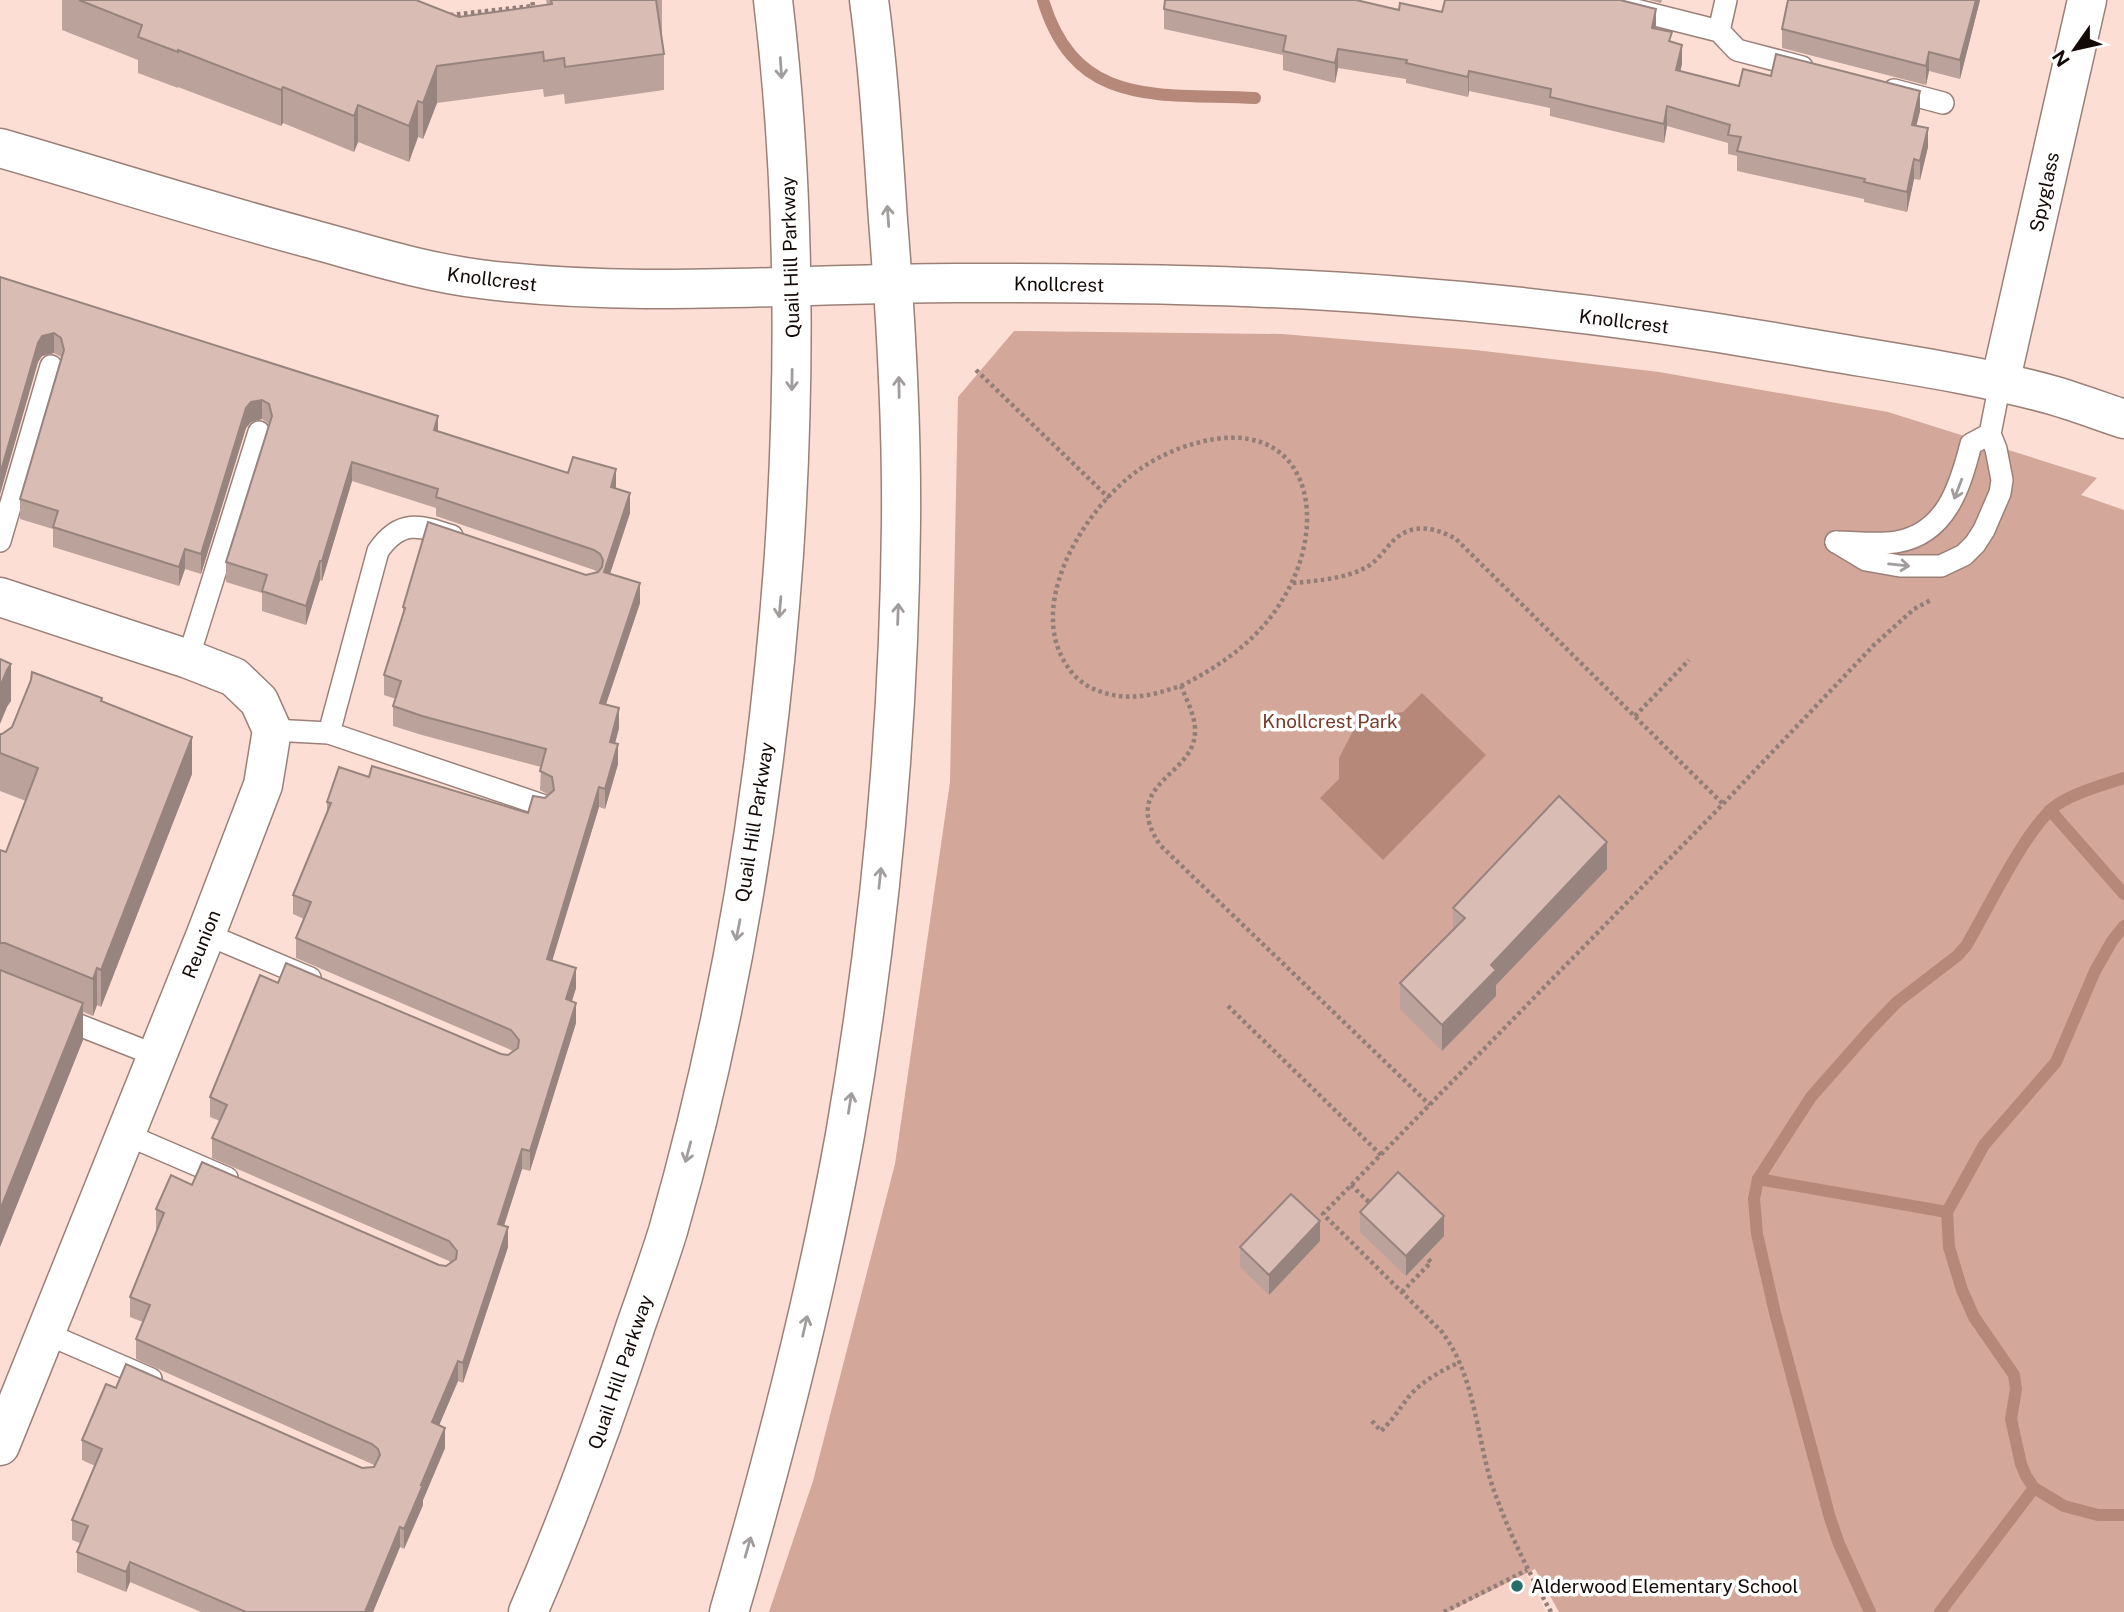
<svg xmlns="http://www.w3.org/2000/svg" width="2124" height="1612" viewBox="0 0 2124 1612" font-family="'Public Sans',sans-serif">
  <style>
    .built { fill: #f6d1c6 }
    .green { fill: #d3a79a }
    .water { fill: #b6887a }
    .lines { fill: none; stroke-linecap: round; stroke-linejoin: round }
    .stream { stroke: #b6887a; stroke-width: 12 }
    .service-casing { stroke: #9b8078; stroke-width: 24 }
    .minor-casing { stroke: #9b8078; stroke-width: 41 }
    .tertiary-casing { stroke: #9b8078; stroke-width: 41 }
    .secondary-casing { stroke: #9b8078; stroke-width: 41 }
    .path { stroke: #927d77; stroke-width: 4.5; stroke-dasharray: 3.5 3.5; stroke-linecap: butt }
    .service { stroke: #fff; stroke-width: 21 }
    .minor { stroke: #fff; stroke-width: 38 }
    .tertiary { stroke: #fff; stroke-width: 38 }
    .secondary { stroke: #fff; stroke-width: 38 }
    .wall { fill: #bba29b }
    .shaded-wall { fill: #98847e }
    .building { fill: #d9bcb4; stroke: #98847e; stroke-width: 2 }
    .oneway { stroke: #a19d9c }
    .poi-dot { fill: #27706a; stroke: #fff; stroke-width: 2.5 }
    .labels { text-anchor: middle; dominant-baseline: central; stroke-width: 7; stroke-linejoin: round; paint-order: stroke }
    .street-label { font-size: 19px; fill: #130a07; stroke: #fff }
    .park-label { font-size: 19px; fill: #793b29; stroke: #fff }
    .poi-label { font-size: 19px; fill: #130a07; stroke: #fff; text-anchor: start }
  </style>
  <rect width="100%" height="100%" fill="#fcded5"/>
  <path class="built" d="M1526 1573 1546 1612H1448L1463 1605Z"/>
  <path class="green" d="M1014 331 1282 334 1475 350 1659 372 1888 412 2097 478 2081 495 2124 510V1612H1559L1535 1569 1448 1612H769L813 1481 895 1164 950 782 958 397Z"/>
  <path class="water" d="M1422 693 1486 755 1383 860 1320 798 1339 779V758L1353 731 1376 716 1403 712Z"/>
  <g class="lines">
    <g class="stream">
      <path d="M1043 0C1076 110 1161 93 1255 98"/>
      <path d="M2050 810 2124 894"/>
      <path d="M2124 926 2112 941 2095 971 2056 1062 1984 1145 1947 1212 1949 1247 1962 1290 1974 1317 2014 1375 2016 1389 2011 1419 2021 1464 2026 1476 2034 1488 2064 1506 2098 1515H2124"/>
      <path d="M1758 1179 1947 1212"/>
      <path d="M1870 1612 1839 1544 1830 1518 1775 1313 1757 1234 1754 1199 1758 1179 1811 1097 1871 1029 1897 1002 1957 956 1966 946C1987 911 2027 825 2058 804 2077 792 2103 785 2124 778"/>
      <path d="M1940 1612 2034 1488"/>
    </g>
    <defs>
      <g id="service">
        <path d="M1596 0 1719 31 1737 50 1802 67"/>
        <path d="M1719 31 1726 0"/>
        <path d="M1894 90 1943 103"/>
        <path d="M0 541 51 366"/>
        <path d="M1836 542 1866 560 1900 566H1941L1964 555 1975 544 1984 530 2000 493 2002 480 1996 449 1990 434 2000 383"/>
        <path d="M1836 542C1855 542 1877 545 1896 542 1946 534 1960 487 1971 444L1990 434"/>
        <path d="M188 659 259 432"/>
        <path d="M272 730 329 733 542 805"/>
        <path d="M329 733 378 551C400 519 419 525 452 536"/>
        <path d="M206 934 310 978"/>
        <path d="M56 1016 155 1055"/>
        <path d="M125 1134 227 1178"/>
        <path d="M45 1333 151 1379"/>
      </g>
      <g id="minor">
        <path d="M2000 383 2087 0"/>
        <path d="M0 597 188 659 234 677 259 701 272 730 263 785 206 934 0 1446"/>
      </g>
      <path id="tertiary" d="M0 148C104 178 207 211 312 239 367 254 423 272 480 279 638 299 798 283 956 283 1104 283 1252 284 1400 296 1536 306 1673 324 1808 348 1889 362 1972 373 2052 395 2076 402 2100 411 2124 419"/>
      <g id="secondary">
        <path d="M528 1612C569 1518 604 1422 636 1325 647 1294 658 1263 668 1231 731 1011 768 783 784 554 796 370 795 184 773 0"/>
        <path d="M729 1612C775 1455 816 1296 845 1135 880 933 899 727 901 523 902 422 896 321 888 220 883 147 879 73 869 0"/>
      </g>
    </defs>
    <use href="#service" class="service-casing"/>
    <use href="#minor" class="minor-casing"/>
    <use href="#tertiary" class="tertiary-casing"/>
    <use href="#secondary" class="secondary-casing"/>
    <g class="path">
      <path d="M450 15 533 6 532 0"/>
      <path d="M976 370 1109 498"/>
      <path d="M1293 583C1315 581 1342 579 1363 569 1379 562 1385 546 1399 536 1416 523 1439 529 1456 539L1723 804"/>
      <path d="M1181 686C1220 666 1257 641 1281 602 1333 521 1309 410 1193 444 1175 449 1156 458 1140 469 1083 508 1017 615 1076 677 1091 692 1118 699 1140 696 1154 695 1167 690 1181 686 1187 701 1196 717 1195 733 1193 777 1119 783 1160 845L1430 1105"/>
      <path d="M1635 716 1689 660"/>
      <path d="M1228 1006 1381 1155"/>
      <path d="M1351 1185 1371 1204"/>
      <path d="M1402 1292 1431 1262 1427 1258"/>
      <path d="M1372 1421 1381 1431C1396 1417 1401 1405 1413 1392 1427 1378 1443 1370 1460 1362"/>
      <path d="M1444 1612 1527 1570"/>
      <path d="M1551 1612C1528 1571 1507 1529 1492 1485 1476 1434 1475 1376 1442 1332L1323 1214 1723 804 1874 645 1914 609 1931 600"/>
    </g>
    <use href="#service" class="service"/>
    <use href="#minor" class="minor"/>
    <use href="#tertiary" class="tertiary"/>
    <use href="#secondary" class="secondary"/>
  </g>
  <g class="wall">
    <path d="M62 0H416L459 17 547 5 546 0H662V33H661L664 54V90L565 104 564 94 544 97 543 89 437 103 423 139 418 137 409 162 358 142 354 152 283 123 281 126 178 87V88L138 73V60L62 30Z"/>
    <path d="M1649 0H1662L1661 3Z"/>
    <path d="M1788 0H1980L1960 79 1929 71 1926 85 1782 48V29Z"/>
    <path d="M1164 9 1399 10 1442 12 1656 28 1672 42 1682 64 1680 71 1739 86 1920 111 1916 126 1928 147 1920 180 1914 179 1907 212 1864 202V199L1737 171V156L1728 154V143L1667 126 1664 143 1550 116V108L1469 91 1468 97 1406 83V79L1338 68 1335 83 1283 70V55L1164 29Z"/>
    <path d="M0 277 438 431 616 489 630 513 610 574 640 603 606 704 619 728 615 743 618 764 605 809 599 807 552 960 576 988 572 1001 576 1023 530 1171 522 1169 504 1226 508 1247 463 1383 458 1381 439 1425 445 1448 423 1500V1505L404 1549 400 1547 373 1612H201L130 1582 126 1592 77 1572V1552L80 1543 72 1540V1520L95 1466 82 1460V1440L116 1388 362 1468 374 1467 375 1466 372 1464 136 1359V1339L143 1322 130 1317V1297L157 1230 156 1229V1209L192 1185 439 1265 446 1266 451 1263 449 1261 212 1158V1138L220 1121 210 1117V1097L278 983 501 1054 508 1055 513 1052 511 1050 296 958V938L304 919 293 914V895L327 813V802L369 777 528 813 549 795 540 790 541 767 422 735 393 726V706L396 699 384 695V675L403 615V607L598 572 594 570 436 516V508L352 481 322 581 320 580 306 625 262 611V593L226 582V562L269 424 262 419 251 422 246 428 201 574 185 569 179 586 53 547V529L20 519V499L61 357 54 353 42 356 38 362 0 494Z"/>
    <path d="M102 701 192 774 101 1007 97 1005 93 1016 83 1012V1040L0 1247V850L6 852 26 801 0 791V734H2Z"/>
    <path d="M1607 869 1496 985V996L1442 1051 1400 1009V983L1453 930V908Z"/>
    <path d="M1360 1212 1444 1236 1406 1276 1360 1232Z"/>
    <path d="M1320 1241 1269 1295 1240 1267V1247Z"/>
  </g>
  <g class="shaded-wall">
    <path d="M1976 0H1980L1960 79V60Z"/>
    <path d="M1656 9V29L1652 28Z"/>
    <path d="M1682 45V64L1676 89V70Z"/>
    <path d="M1338 49V68L1335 83V63Z"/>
    <path d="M1929 52V71L1926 85V66Z"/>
    <path d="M437 66V103L423 139V103Z"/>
    <path d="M1469 71V91L1468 97V77Z"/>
    <path d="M283 87V123L281 126V90Z"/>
    <path d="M1920 91V111L1912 144V125Z"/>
    <path d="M418 101V137L409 162V126Z"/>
    <path d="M358 105V142L354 152V116Z"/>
    <path d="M1667 106V126L1664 143V124Z"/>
    <path d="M1928 128V147L1920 180V161Z"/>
    <path d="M1914 159V179L1907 212V192Z"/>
    <path d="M54 333V353L42 356 38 362 0 494V474L38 343 42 336Z"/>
    <path d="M262 400V419L251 422 246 428 201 574V554L246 408 251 402Z"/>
    <path d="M438 416V436L434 430Z"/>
    <path d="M352 462V481L322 581V561Z"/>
    <path d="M616 469V489L611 487Z"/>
    <path d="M630 493V513L604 592V572Z"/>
    <path d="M185 549V569L179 586V567Z"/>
    <path d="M320 561V580L306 625V606Z"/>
    <path d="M640 583V603L600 722V703Z"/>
    <path d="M11 664V701L7 707 0 724V687L7 670Z"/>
    <path d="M619 708V728L610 762V742Z"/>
    <path d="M192 737V774L101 1007V970Z"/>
    <path d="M618 744V764L605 809V789Z"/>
    <path d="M599 787V807L547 978V959Z"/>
    <path d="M1607 842V869L1496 985V996L1442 1051V1025L1491 965Z"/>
    <path d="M97 968V1005L93 1016V979Z"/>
    <path d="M576 968V988L566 1019V999Z"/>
    <path d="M83 1003V1040L0 1247V1210Z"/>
    <path d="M576 1003V1023L530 1171V1151Z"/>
    <path d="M522 1149V1169L498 1244V1224Z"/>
    <path d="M1444 1216V1236L1406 1276V1256Z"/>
    <path d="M1320 1221V1241L1269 1295V1275Z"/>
    <path d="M508 1227V1247L463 1383V1363Z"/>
    <path d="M458 1361V1381L432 1442V1422Z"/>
    <path d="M445 1428V1448L423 1500V1505L404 1549V1529Z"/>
    <path d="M400 1527V1547L373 1612H365Z"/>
    <path d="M130 1562V1582L126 1592V1572Z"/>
  </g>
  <g class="building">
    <path d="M79 0H416L459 17 552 4 551 0H656L664 54 565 67 564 58 544 61 543 52 437 66 423 103 418 101 409 126 358 105 354 116 283 87 281 90 178 50V52L138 37 142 25Z"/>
    <path d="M1165 0H1356L1399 10 1400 3 1442 12 1445 0H1620L1656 9 1652 28 1672 32 1669 41 1682 45 1676 70 1739 86 1743 69 1771 76 1776 54 1920 91 1912 125 1928 128 1920 161 1914 159 1907 192 1864 182 1865 179 1737 151 1741 137 1728 135 1730 125 1667 106 1664 124 1550 97 1551 89 1469 71 1468 77 1406 63 1407 60 1338 49 1335 63 1283 51 1286 36 1164 9Z"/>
    <path d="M1788 0H1976L1960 60 1929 52 1926 66 1782 29Z"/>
    <path d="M0 277 438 416 434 430 568 473 573 457 616 469 611 487 630 493 604 572 640 583 600 703 619 708 610 742 618 744 605 789 599 787 547 959 576 968 566 999 576 1003 530 1151 522 1149 498 1224 508 1227 463 1363 458 1361 432 1422 445 1428 421 1485H423L404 1529 400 1527 365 1612H246L130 1562 126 1572 77 1552 88 1526 72 1520 102 1449 82 1440 106 1384 116 1388 126 1364 362 1468 374 1467 380 1455 378 1449 372 1444 136 1339 150 1305 130 1297 164 1213 156 1209 171 1175 192 1185 202 1162 439 1265 446 1266 456 1259 457 1251 449 1241 212 1138 227 1105 210 1097 260 975 278 983 286 963 501 1054 508 1055 518 1048 519 1040 511 1030 296 938 311 902 293 895 331 803 327 802 339 767 369 777 372 766 528 813 533 796 545 798 554 790 552 777 540 771 546 749 422 716 393 706 401 681 384 675 405 608 403 607 428 522 586 575 598 572 602 567 603 560 600 554 594 550 436 497 438 489 352 462 322 561H320L306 606 262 591 267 575 226 562 272 416 269 404 262 400 251 402 246 408 201 554 185 549 179 567 53 527 58 511 20 499 64 350 61 338 54 333 42 336 38 343 0 474Z"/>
    <path d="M0 659 11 664 7 670 0 687Z"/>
    <path d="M32 672 102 698 101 701 192 737 101 970 97 968 93 979 5 943H0V850L6 852 38 768 0 753V734H2L12 727 31 680Z"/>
    <path d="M1559 796 1607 842 1491 965 1496 970 1442 1025 1400 983 1465 918 1453 908Z"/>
    <path d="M0 970 83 1003 0 1210Z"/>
    <path d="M1398 1172 1444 1216 1406 1256 1360 1212Z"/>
    <path d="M1291 1194 1320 1221 1269 1275 1240 1247Z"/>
  </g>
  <defs><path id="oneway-shaft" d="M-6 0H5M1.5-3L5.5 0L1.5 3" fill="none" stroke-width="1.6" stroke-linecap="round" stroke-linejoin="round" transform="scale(1.75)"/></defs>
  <g class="oneway">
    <use href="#oneway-shaft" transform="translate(781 68) rotate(86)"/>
    <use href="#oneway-shaft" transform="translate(888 216) rotate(-94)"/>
    <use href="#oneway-shaft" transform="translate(792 380) rotate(91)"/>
    <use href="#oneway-shaft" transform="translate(899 387) rotate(-91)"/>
    <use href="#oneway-shaft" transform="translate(1958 489) rotate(111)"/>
    <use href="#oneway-shaft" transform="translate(1899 565) rotate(6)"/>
    <use href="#oneway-shaft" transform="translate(780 607) rotate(95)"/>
    <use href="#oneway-shaft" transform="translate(898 614) rotate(-88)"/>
    <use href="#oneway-shaft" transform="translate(880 878) rotate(-84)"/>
    <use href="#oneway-shaft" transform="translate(738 930) rotate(101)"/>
    <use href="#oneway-shaft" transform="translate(850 1103) rotate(-81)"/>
    <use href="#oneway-shaft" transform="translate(688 1152) rotate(105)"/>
    <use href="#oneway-shaft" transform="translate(805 1326) rotate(-77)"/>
    <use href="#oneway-shaft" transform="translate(748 1547) rotate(-74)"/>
  </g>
  <circle class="poi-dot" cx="1517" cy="1586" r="7"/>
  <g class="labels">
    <g class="street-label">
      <text transform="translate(2044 192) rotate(-78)">Spyglass</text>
      <text transform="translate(790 257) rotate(-92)">Quail Hill Parkway</text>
      <text transform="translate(492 279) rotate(7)">Knollcrest</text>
      <text transform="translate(1059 284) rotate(1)">Knollcrest</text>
      <text transform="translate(1624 321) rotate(7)">Knollcrest</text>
      <text transform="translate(754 822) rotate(-81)">Quail Hill Parkway</text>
      <text transform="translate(201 944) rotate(-68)">Reunion</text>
      <text transform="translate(620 1372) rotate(-71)">Quail Hill Parkway</text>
    </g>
    <g class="park-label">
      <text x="1330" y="721">Knollcrest Park</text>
    </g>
    <g class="poi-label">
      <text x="1531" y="1586">Alderwood Elementary School</text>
    </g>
  </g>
  <g transform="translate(2075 49) rotate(236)" stroke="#ffffff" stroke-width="5" paint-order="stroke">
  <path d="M0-5L12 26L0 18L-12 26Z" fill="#130a07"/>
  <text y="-10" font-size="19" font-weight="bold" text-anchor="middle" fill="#130a07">N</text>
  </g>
</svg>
